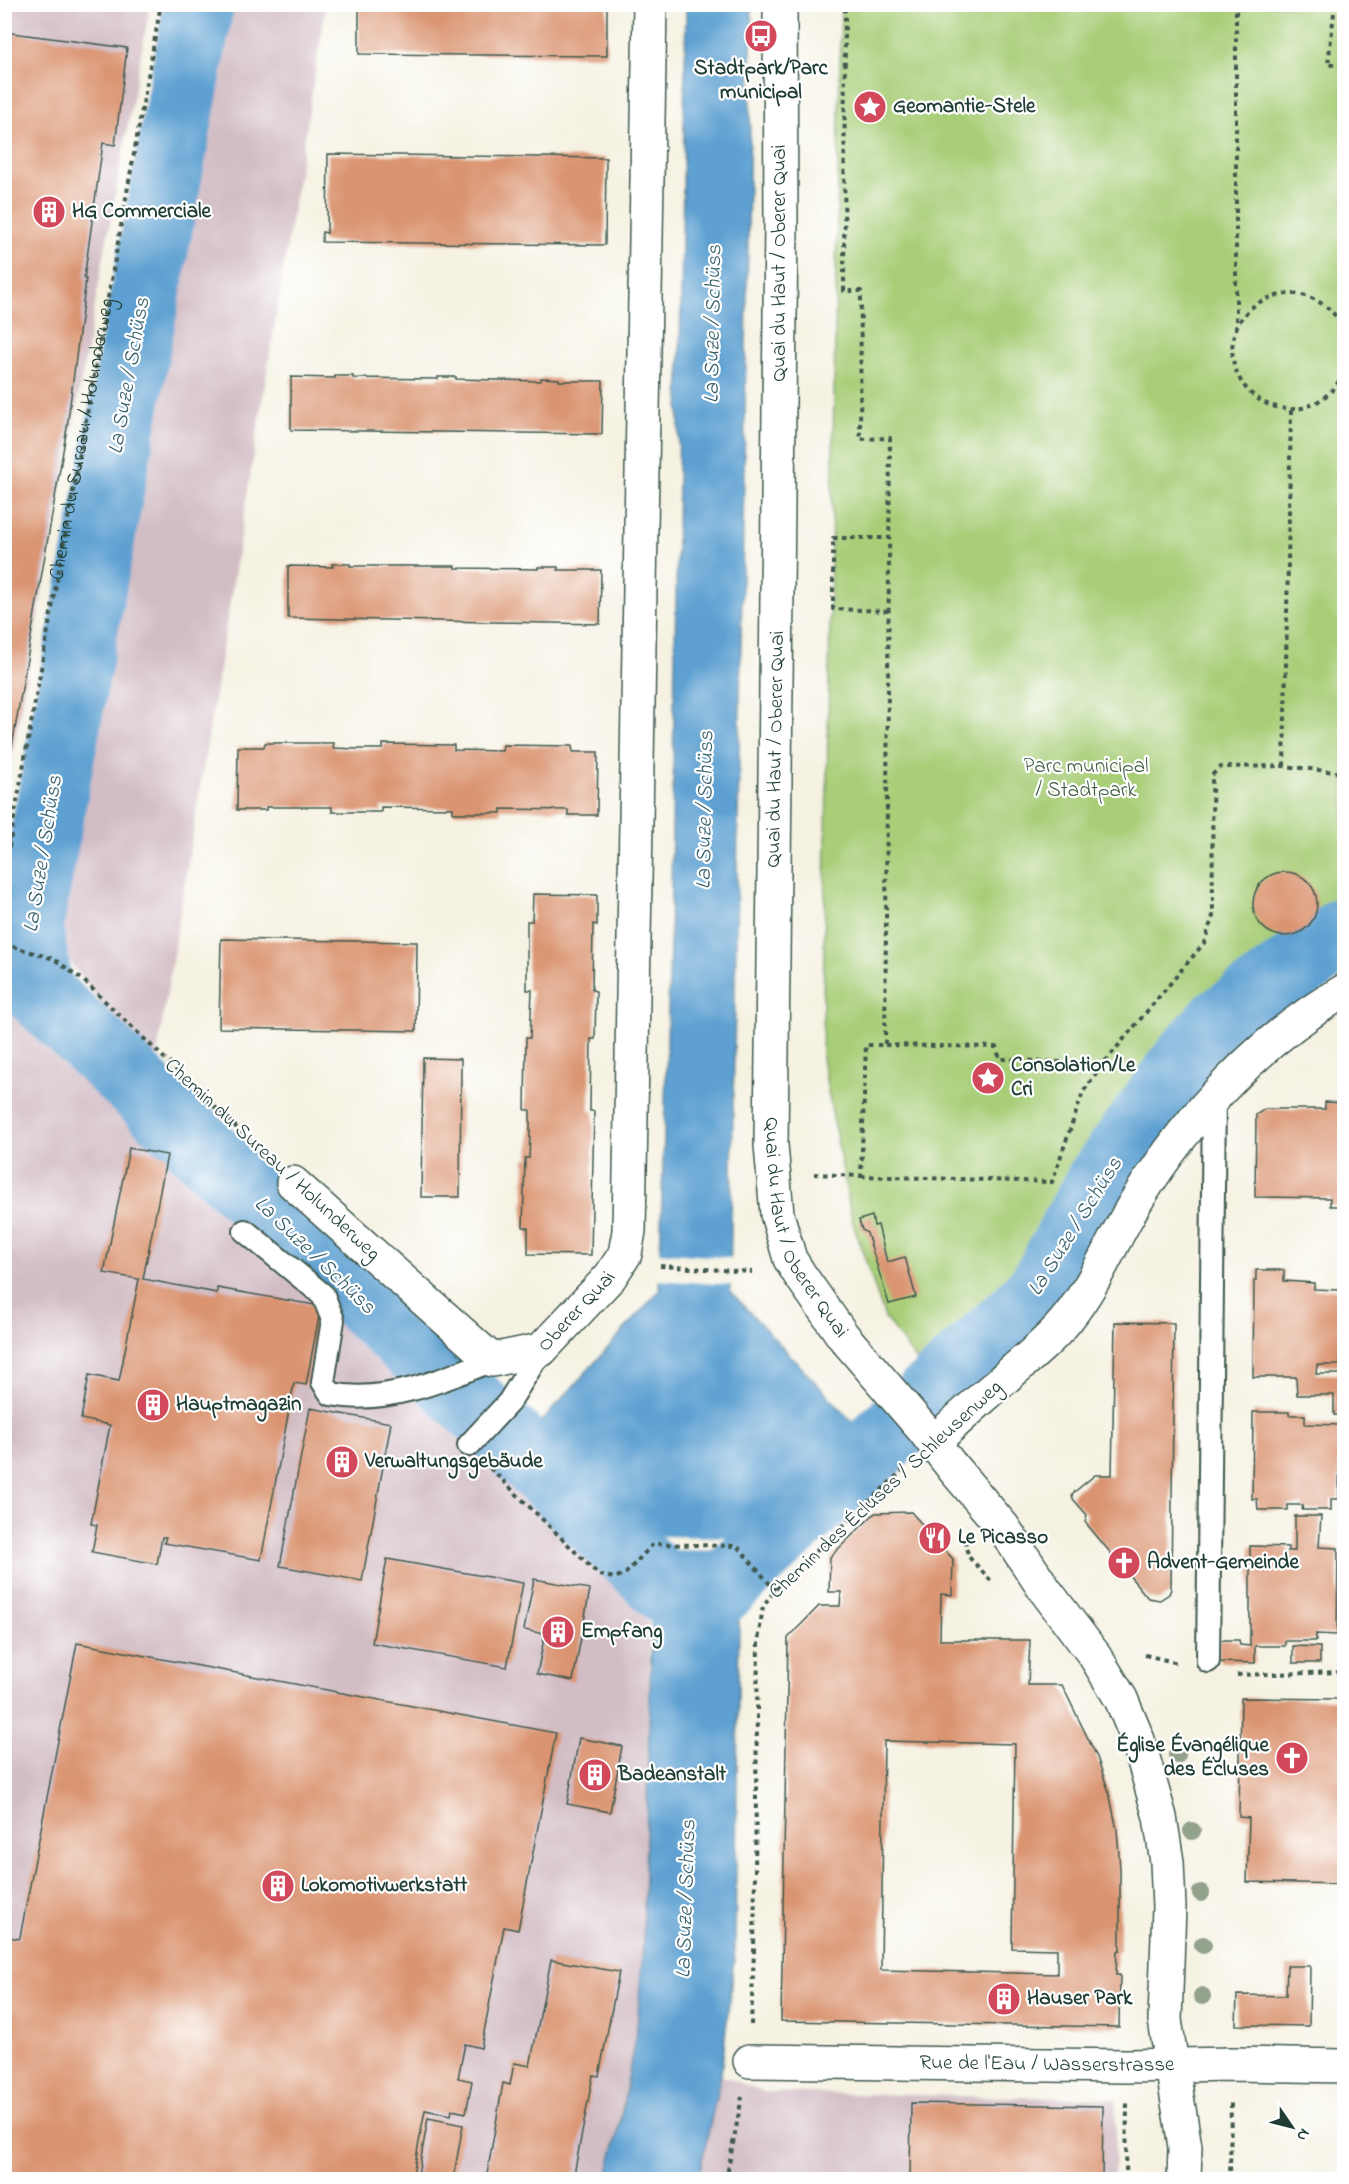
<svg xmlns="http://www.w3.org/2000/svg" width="1349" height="2184" viewBox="0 0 1349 2184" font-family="'Indie Flower',sans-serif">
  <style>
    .industrial { fill: #d2bdc5 }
    .green { fill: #a9ce78; stroke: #648656; stroke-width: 1.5 }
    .water { fill: #5da0d1; stroke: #3e6e82; stroke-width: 1.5 }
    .pier { fill: #f5f2e2 }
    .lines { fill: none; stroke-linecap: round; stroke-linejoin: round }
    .river { stroke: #5da0d1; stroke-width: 70 }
    .building { fill: #da9471; fill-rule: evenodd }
    .service-casing { stroke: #3f584e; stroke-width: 26 }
    .minor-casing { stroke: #3f584e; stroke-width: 36 }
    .tertiary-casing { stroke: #3f584e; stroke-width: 36 }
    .path { stroke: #3f584e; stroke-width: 4; stroke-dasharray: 4.5 4.5; stroke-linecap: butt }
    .service { stroke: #fff; stroke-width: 22 }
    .minor { stroke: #fff; stroke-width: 33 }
    .tertiary { stroke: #fff; stroke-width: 33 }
    .tree { fill: #93a28c }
    .labels { text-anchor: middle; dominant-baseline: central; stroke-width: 4.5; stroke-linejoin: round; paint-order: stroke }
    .poi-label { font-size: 21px; font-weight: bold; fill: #1f3d34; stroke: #fff; text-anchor: start }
    .street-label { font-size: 21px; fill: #1f3d34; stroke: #fff }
    .park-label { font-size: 21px; fill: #426145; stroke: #fff }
    .water-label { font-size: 22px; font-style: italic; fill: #35606b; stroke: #fff }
  </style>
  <rect width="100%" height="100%" fill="#fff"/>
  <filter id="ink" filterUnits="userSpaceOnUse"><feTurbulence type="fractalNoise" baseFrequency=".0167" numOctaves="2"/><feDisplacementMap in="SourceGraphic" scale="12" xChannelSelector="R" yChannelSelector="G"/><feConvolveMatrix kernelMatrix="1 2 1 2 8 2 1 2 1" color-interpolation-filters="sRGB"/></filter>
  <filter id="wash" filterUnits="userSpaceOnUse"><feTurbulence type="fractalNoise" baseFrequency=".008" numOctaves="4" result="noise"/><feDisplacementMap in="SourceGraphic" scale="24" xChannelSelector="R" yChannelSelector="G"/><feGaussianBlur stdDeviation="1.35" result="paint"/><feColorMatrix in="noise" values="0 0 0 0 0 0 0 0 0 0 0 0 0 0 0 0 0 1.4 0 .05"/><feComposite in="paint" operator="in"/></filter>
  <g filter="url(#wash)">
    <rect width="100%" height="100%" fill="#f5f2e2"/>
    <g class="industrial">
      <path d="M5 5H150L5 795Z"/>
      <path d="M217 5H326L154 1073 49 934Z"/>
      <path d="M5 958 22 962 33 1002 425 1385 493 1460 628 1590 650 1626 643 1946 637 2027 619 2129 606 2179 5 2180Z"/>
      <path d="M721 2075 764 2092 1116 2099 1114 2179 698 2180Z"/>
    </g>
    <path class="green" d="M841 5H1344V922L1208 1014 1038 1254 929 1377 885 1318 852 1220 822 1058Z"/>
    <path class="water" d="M686 5H752L730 1291 862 1432 740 1544 735 1949 721 2075 698 2179H606L619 2129 637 2027 643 1946 653 1576 649 1542 534 1430 659 1291 670 944Z"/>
    <g class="pier">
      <path d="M657 1252 733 1258V1285L656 1280Z"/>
      <path d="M651 1536 738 1537 745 1544 743 1562 732 1551 657 1550 648 1559 645 1543Z"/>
    </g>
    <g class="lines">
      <g class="river">
        <path d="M199 4 28 928 39 993 512 1441 693 1615"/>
        <path d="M693 1615 1019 1314 1044 1286 1100 1182 1189 1058 1219 1024 1344 932"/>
      </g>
    </g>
    <g id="blocks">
      <g class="building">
        <path d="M359 4H607V56L359 54Z"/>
        <path d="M4 32 127 48 115 145 103 143 84 279H86L67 428 6 781Z"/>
        <path d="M328 154 606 158 605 245 322 242V232L327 233Z"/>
        <path d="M335 376H353V378L438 379V377H456V379L541 381V378L559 379V381H603L602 434 291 430V377L335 378Z"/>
        <path d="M332 564H350V566H455V568L538 569V567H558V570H601L600 624 288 618V566L333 567Z"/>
        <path d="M265 743H334L333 748 358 749H383V744L454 745V750L502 751 503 745 572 746 573 752H598L597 815H568V810L501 809V813H453V808L381 807V812H332V807H266V810H237L238 747H264Z"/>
        <circle cx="1285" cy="904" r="32"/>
        <path d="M533 894 597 895V925L593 924 592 990 596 991 595 1039H591L590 1111H594L591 1255 528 1254V1228L523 1227 525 1158H529L530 1134V1110H525L526 1038H530L532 990H527V921H532Z"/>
        <path d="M221 939 417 942 416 1031 219 1028Z"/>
        <path d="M423 1058 461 1059 460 1197H421Z"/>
        <path d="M1325 1102 1344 1103V1206H1330V1198L1255 1197 1256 1115 1265 1109H1325Z"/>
        <path d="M129 1148 167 1155 143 1279 217 1293V1288L321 1306 306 1385 294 1383 261 1560 164 1543 166 1537H162L157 1564 92 1552 97 1525 91 1524 110 1425 81 1419 89 1375 119 1381 139 1279 104 1273Z"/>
        <path d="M872 1216 874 1226 878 1225 887 1262 905 1257 916 1297 889 1304 867 1233 862 1230 859 1220Z"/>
        <path d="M1256 1270H1284V1281L1314 1283V1289L1341 1290 1340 1365H1317L1316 1374H1344V1415H1334V1395H1297L1296 1377H1253L1254 1280H1256Z"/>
        <path d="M1115 1322 1174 1323 1171 1589 1169 1594 1160 1600 1148 1598 1085 1522 1087 1515 1073 1499 1072 1494 1095 1475H1112Z"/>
        <path d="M310 1408 391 1423 362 1581 280 1566Z"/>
        <path d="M1253 1412H1289V1415H1305V1424L1340 1425 1339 1499H1331V1510H1302L1303 1505H1288V1510H1258L1257 1499H1252Z"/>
        <path d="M911 1512 953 1559 952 1595 941 1594 940 1640H1030L1028 1685H1062L1097 1757 1109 1792 1117 1830 1120 1868V1950L1117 1951 1116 1975H1120L1119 2027 781 2021 788 1638 819 1606H840L841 1592H829L830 1557 875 1513ZM884 1741 1015 1744 1012 1948 1057 1949V1974L881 1970Z"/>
        <path d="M1295 1516H1321L1319 1547 1338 1548 1337 1635 1316 1634V1641H1285V1646H1255V1663L1219 1662V1640H1239L1240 1645 1250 1646V1546L1288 1547V1551H1295Z"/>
        <path d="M387 1559 523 1583 507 1667 372 1643Z"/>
        <path d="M534 1579 590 1589 573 1681 537 1674 545 1634 524 1630Z"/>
        <path d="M77 1643 556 1733 518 1930 504 1927 481 2048 465 2044 458 2078 472 2081 466 2113 452 2110 451 2115 425 2110 412 2180H4V1936L19 1939 20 1937Z"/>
        <path d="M1293 1646 1320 1647V1663H1293Z"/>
        <path d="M1241 1698 1344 1699V1884L1247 1882 1249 1818 1239 1817Z"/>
        <path d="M579 1738 622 1746 610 1812 567 1804Z"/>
        <path d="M551 1960 619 1972 599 2076 593 2075 573 2180H486L503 2083 510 2085 514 2063 530 2066Z"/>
        <path d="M1287 1966H1310L1309 2026 1236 2025 1237 1995 1286 1996Z"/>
        <path d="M911 2103 1103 2106 1102 2180H910Z"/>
        <path d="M428 2118 463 2125 453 2180H417Z"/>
      </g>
    </g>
  </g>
  <g filter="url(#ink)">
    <use href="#blocks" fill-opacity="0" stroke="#3f584e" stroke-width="1.5"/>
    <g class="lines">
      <defs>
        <g id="service">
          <path d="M245 1231 323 1295 333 1320 323 1382 331 1394C385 1405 444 1380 492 1360"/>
          <path d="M469 1445 509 1402 541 1350"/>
          <path d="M1208 1661 1214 1096"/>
        </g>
        <g id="minor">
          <path id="s2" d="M293 1183 492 1360 541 1350 610 1277 625 1254 629 1231 650 4"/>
          <path d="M934 1442C960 1417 988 1393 1015 1369 1033 1354 1052 1338 1067 1319 1097 1282 1113 1238 1138 1198 1190 1115 1259 1040 1344 991"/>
          <path id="s3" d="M750 2061 1127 2066 1232 2064 1344 2066"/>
        </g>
        <g id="tertiary">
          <path id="s4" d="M780 4 781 224 771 1145 777 1214 790 1259 800 1275 843 1336 922 1428 953 1468 1003 1527 1045 1590 1095 1656 1121 1699 1138 1740 1160 1817 1167 1862 1169 1907 1165 2020 1185 2147 1184 2180"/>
        </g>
      </defs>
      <use href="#service" class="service-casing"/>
      <use href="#minor" class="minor-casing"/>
      <use href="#tertiary" class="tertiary-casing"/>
      <g class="path">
        <path d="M1335 4 1328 65 1344 64"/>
        <path d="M1236 330V4"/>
        <path d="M1344 332C1341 325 1337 317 1332 312 1322 301 1302 292 1287 294 1281 295 1274 296 1269 298 1214 317 1223 398 1281 408 1295 411 1308 408 1320 400 1331 393 1341 382 1344 369"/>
        <path d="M888 611 833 609V538H888"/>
        <path d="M1284 766 1291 410"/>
        <path id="s1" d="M4 874 161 4"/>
        <path d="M4 944 54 959 83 980 268 1158"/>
        <path d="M885 1045 996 1047 1000 1059 1102 1064"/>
        <path d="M814 1174 861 1176 866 1045H885L890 438 860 439 861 291H844L845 4"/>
        <path d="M861 1176 1052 1182 1083 1092 1103 1064 1204 943 1213 916 1212 775 1221 767 1284 766 1344 773"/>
        <path d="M660 1266 752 1272"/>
        <path d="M490 1468 599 1575 615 1578 626 1573 653 1544 737 1546 775 1590"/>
        <path d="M965 1540 968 1556 992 1582"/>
        <path d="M1145 1655 1178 1663"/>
        <path d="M1237 1675 1344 1672"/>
        <path d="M751 2025 754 1950 758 1641 763 1606 775 1590 906 1467"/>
        <path d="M726 2180 742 2097"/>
        <path d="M1126 2180 1127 2102"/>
        <path d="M1230 2180 1231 2099"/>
      </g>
      <use href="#service" class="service"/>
      <use href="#minor" class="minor"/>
      <use href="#tertiary" class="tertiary"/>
    </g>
    <g class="tree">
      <circle cx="1177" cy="1755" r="9"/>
      <circle cx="1192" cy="1831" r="9"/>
      <circle cx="1201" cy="1893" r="9"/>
      <circle cx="1203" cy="1945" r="9"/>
      <circle cx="1202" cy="1996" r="9"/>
    </g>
  </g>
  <defs>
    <symbol id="bus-disc" viewBox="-11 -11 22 22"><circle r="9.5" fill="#d1495b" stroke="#fff"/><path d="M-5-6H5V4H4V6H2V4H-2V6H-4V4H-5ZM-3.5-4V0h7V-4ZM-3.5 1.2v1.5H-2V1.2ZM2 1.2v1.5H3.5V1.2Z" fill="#fff"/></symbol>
    <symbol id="sight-disc" viewBox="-11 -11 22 22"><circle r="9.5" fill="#d1495b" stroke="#fff"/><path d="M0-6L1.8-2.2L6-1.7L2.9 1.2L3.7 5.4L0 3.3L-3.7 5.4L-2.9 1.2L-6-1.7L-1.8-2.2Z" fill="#fff"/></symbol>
    <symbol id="building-disc" viewBox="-11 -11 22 22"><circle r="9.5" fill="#d1495b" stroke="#fff"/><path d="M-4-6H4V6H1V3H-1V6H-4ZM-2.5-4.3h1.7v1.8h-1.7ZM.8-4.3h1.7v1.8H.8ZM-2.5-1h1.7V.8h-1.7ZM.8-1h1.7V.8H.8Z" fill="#fff"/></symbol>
    <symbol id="restaurant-disc" viewBox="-11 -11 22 22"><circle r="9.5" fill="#d1495b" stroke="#fff"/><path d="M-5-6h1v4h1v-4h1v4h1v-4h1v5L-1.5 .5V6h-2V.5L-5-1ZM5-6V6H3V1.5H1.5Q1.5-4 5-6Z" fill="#fff"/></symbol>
    <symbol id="church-disc" viewBox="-11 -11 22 22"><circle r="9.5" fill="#d1495b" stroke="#fff"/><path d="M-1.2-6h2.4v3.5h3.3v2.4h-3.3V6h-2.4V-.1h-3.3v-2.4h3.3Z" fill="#fff"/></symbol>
  </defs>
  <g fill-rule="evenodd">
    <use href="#bus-disc" x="742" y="17" width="38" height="38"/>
    <use href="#sight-disc" x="851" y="88" width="38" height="38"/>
    <use href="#building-disc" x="30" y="193" width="38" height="38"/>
    <use href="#sight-disc" x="969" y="1059" width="38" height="38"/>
    <use href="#building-disc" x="134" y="1386" width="38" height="38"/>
    <use href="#building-disc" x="323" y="1443" width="38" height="38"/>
    <use href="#restaurant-disc" x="916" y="1519" width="38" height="38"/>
    <use href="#church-disc" x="1105" y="1544" width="38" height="38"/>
    <use href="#building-disc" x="539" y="1613" width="38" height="38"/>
    <use href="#church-disc" x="1273" y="1739" width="38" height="38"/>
    <use href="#building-disc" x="576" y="1756" width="38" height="38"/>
    <use href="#building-disc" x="259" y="1867" width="38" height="38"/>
    <use href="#building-disc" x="985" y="1980" width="38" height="38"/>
  </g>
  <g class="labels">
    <g class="poi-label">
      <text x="761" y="69" text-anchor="middle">Stadtpark/Parc<tspan x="761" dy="24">municipal</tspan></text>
      <text x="893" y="107">Geomantie-Stele</text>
      <text x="72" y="212">HG Commerciale</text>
      <text x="1011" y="1066">Consolation/Le<tspan x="1011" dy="24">Cri</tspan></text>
      <text x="176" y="1405">Hauptmagazin</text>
      <text x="365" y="1462">Verwaltungsgebäude</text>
      <text x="958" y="1538">Le Picasso</text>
      <text x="1147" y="1563">Advent-Gemeinde</text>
      <text x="581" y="1632">Empfang</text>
      <text x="1269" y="1746" text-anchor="end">Église Évangélique<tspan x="1269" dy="24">des Écluses</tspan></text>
      <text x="618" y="1775">Badeanstalt</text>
      <text x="301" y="1886">Lokomotivwerkstatt</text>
      <text x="1027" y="1999">Hauser Park</text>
    </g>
    <g class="street-label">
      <text transform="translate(780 263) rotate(-90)">Quai du Haut / Oberer Quai</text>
      <text stroke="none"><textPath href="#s1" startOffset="442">Chemin du Sureau / Holunderweg</textPath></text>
      <text transform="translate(776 749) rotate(-89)">Quai du Haut / Oberer Quai</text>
      <text transform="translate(272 1160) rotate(43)">Chemin du Sureau / Holunderweg</text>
      <text stroke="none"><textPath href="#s4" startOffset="1232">Quai du Haut / Oberer Quai</textPath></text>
      <text stroke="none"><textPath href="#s2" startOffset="369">Oberer Quai</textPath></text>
      <text transform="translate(886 1490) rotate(-43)">Chemin des Écluses / Schleusenweg</text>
      <text stroke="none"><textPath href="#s3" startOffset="297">Rue de l'Eau / Wasserstrasse</textPath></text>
    </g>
    <g class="park-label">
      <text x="1086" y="767">Parc municipal<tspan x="1086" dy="24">/ Stadtpark</tspan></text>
    </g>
    <g class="water-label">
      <text transform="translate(714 324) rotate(-89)">La Suze / Schüss</text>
      <text transform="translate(130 376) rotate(-80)">La Suze / Schüss</text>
      <text transform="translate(706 810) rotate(-89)">La Suze / Schüss</text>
      <text transform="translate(44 854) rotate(-81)">La Suze / Schüss</text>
      <text transform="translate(1076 1227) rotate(-58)">La Suze / Schüss</text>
      <text transform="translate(314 1256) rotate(44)">La Suze / Schüss</text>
      <text transform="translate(687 1899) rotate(-88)">La Suze / Schüss</text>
    </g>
  </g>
  <rect width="1349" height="2184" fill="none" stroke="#fff" stroke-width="24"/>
  <g transform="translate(1292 2127) rotate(125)" stroke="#ffffff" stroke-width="4.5" paint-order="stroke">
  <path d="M0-4.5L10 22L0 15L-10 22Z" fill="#1f3d34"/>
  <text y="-9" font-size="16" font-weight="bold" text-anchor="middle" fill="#1f3d34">N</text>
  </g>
</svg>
